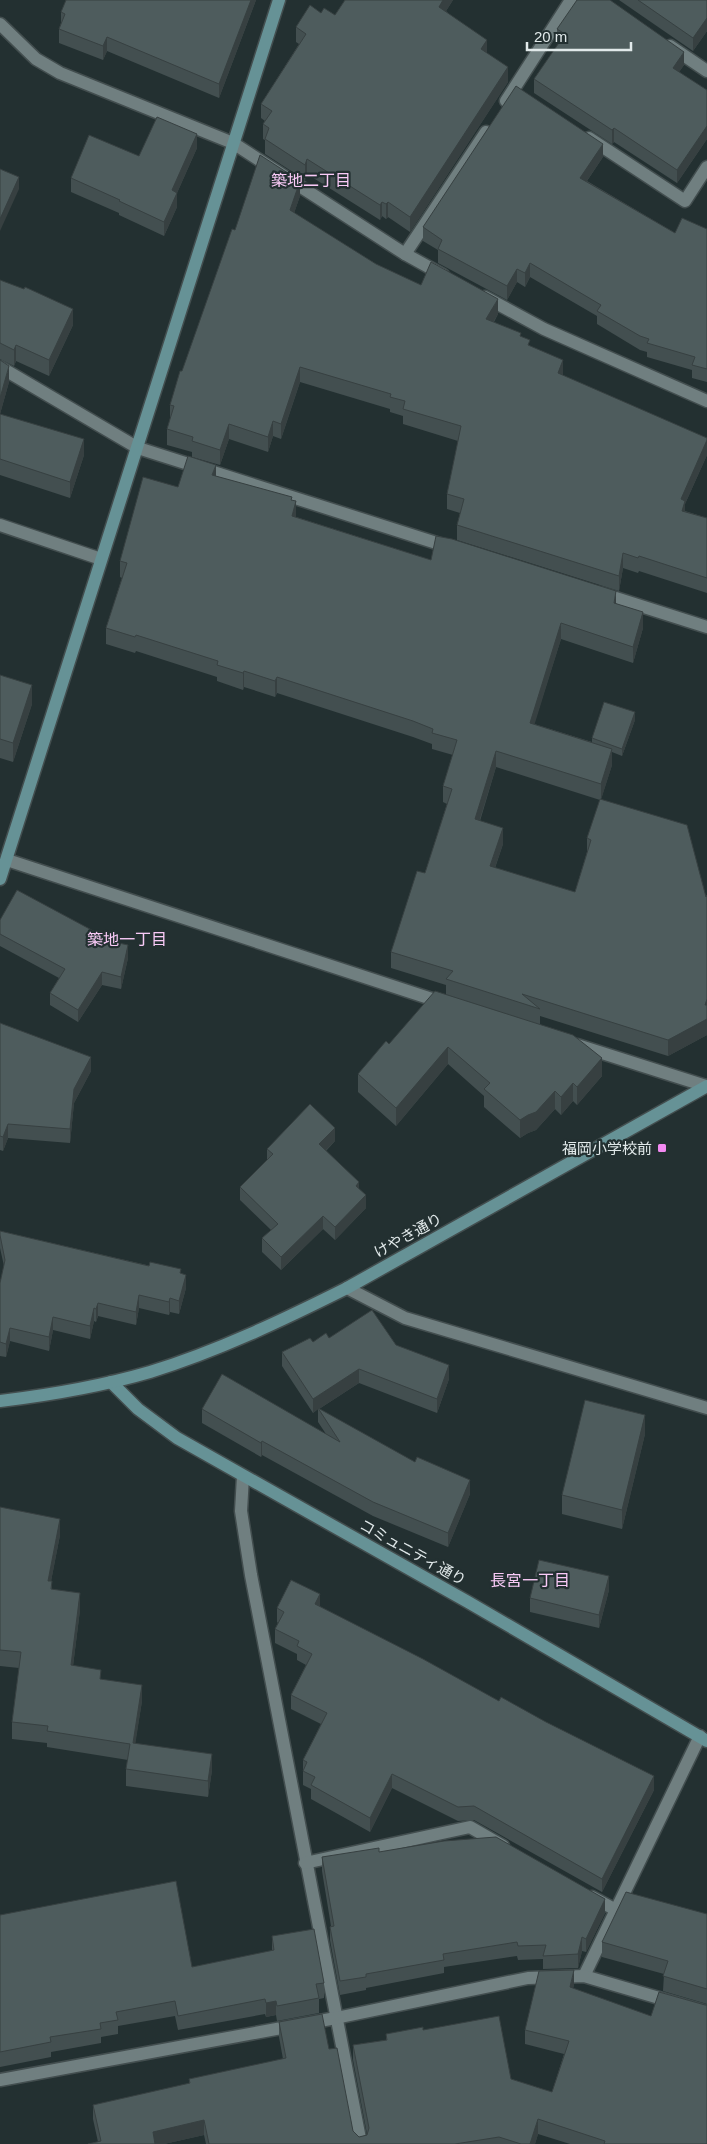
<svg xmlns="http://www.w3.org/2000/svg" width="707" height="2144" viewBox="0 0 707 2144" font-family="Helvetica,'Noto Sans JP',sans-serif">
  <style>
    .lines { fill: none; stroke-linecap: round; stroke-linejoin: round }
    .street-casing { stroke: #434e4f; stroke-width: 15 }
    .secondary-casing { stroke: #434e4f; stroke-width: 15 }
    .street { stroke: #707f80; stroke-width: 12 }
    .secondary { stroke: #669296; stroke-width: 12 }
    .wall { fill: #434f50; fill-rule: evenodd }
    .shaded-wall { fill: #374041 }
    .building { fill: #4e5c5d; stroke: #374041 }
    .poi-dot { fill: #f38af2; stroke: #233031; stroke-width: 2 }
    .labels { text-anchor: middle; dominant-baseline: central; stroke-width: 4.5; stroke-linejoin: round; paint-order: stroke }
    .poi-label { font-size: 15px; fill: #e1e9ea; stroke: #233031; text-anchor: end }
    .street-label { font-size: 15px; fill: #e1e9ea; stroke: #233031 }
    .neighbourhood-label { font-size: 16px; fill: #f9caf7; stroke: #233031 }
  </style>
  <rect width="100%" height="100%" fill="#233031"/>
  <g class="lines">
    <defs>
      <g id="street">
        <path d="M0 24 36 59 60 73 233 143 405 254 443 275"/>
        <path d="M670 46 707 71"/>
        <path d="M506 101 571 0"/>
        <path d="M589 138 685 201 707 167"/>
        <path d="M405 254 486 132"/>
        <path d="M485 297 544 329 707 401"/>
        <path d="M0 367 138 448 449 547"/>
        <path d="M0 525 101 559"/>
        <path d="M600 593 707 627"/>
        <path d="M7 860 444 1003"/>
        <path d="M577 1045 706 1086"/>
        <path d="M347 1288 405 1318 707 1408"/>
        <path d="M243 1476 241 1511 251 1575 361 2144"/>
        <path d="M305 1863 470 1827 503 1846"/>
        <path d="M592 1897 616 1910"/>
        <path d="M584 1976 700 1736"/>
        <path d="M0 2080 336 2018 528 1978 584 1976 707 2012"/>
      </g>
      <g id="secondary">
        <path d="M0 879 279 0"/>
        <path d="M111 1382 138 1409 177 1438 468 1602 707 1741"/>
        <path d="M0 1401C50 1395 102 1386 150 1372 218 1351 283 1320 347 1288L707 1086"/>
      </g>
    </defs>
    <use href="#street" class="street-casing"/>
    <use href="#secondary" class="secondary-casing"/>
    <use href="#street" class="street"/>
    <use href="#secondary" class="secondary"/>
  </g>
  <g class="wall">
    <path d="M256 0 219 98 107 51 103 60 59 43V29L61 23V12Z"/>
    <path d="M345 0H453L446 11 487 53 508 82 410 232 388 217 386 219 382 216 380 220 307 174 305 180 265 154V140L263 139V124L265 121 261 118V104L299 44 296 42V27L321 13 335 15Z"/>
    <path d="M619 0H707V31L693 51Z"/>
    <path d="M557 29 684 65 679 72 707 90V139L677 183 614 142 612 144 534 93V79L559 43 557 42Z"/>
    <path d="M197 148 177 193V207L164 236 119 215V213L71 192V178L139 156Z"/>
    <path d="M603 157 587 181 675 233 707 229V382L692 378V370L647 357V352L640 350 597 324V316L530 277 525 287 517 282 507 300 438 263V250L423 241V227Z"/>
    <path d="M300 196 294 213 376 264 421 285 498 314 494 322 521 337 530 346 563 376 707 438V455L685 504V511L707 518V593L639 571 638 573 623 568 619 591 457 540V525L460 513 447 509V494L458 441 403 424V416L390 412V409L300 382 281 439 273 436 268 452 229 439 220 465 192 457V452L167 445V429L170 419V405L235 230Z"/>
    <path d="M0 280 73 325 49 376 16 361 14 366 0 359Z"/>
    <path d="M0 360 9 382 0 414 84 455 70 498 0 475Z"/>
    <path d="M216 476 292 500 296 517 431 560 616 603 643 628 633 663 561 639 534 724 592 742V738L635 720 622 756 612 752V765L601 799 706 897 707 895V1035L668 1056 540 1016V1024L602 1076 577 1105 573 1101 561 1115 555 1109 536 1130 528 1133 520 1138 484 1107V1096L448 1064 396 1126 358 1092V1074L389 1044 446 994V985L391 968V952L425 873 447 804 443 802V786L453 755 432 749V744L413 737 277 693 275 697 244 687 243 690 217 681V677L136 651 135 653 106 644V628L122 578 120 577V561L178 487ZM496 767 600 800 587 838V852L575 892 495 868 503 844 480 821Z"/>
    <path d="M0 675 32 704 13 762 0 758Z"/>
    <path d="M0 920 128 958 121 989 102 985 78 1022 50 1005V993L59 978 0 946Z"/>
    <path d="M0 1023 91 1071 74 1103 70 1143 8 1138 3 1151 0 1150Z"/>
    <path d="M335 1141 326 1151 359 1189 366 1208 335 1240 323 1229 281 1270 262 1252V1238L271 1230 240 1200V1187L267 1160V1149Z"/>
    <path d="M0 1231 181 1273 186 1288 179 1314 170 1312 169 1315 139 1308 136 1325 98 1316 96 1322 94 1321 90 1339 53 1330 49 1351 10 1341 6 1357 0 1356V1283L4 1266 0 1248Z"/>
    <path d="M329 1338 396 1345 449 1379 437 1413 359 1383 319 1409 470 1494 448 1547 373 1516 262 1455 261 1457 202 1423V1409L326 1434 318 1422V1409L313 1413 282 1366V1352L313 1342Z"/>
    <path d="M645 1434 622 1529 562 1514V1495Z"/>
    <path d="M0 1507 60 1535 51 1581 52 1589 80 1610 73 1666 101 1679 142 1701 135 1743 212 1770 208 1797 126 1786V1769L128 1760 47 1747V1743L12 1739V1722L19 1668 0 1666Z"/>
    <path d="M609 1590 599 1628 530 1612V1598Z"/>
    <path d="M320 1607 654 1790 602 1892 474 1820 458 1821 392 1788 370 1832 311 1799V1789L303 1785V1760L321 1724 291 1709V1695L306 1665 297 1660V1654L275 1643V1629L278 1623 277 1622V1608Z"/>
    <path d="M379 1852 605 1913 586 1952 582 1951 578 1968 543 1969V1959L518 1960 517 1956 444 1967V1973L366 1988V1990L340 1995 330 1940V1927L331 1926 322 1871V1857Z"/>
    <path d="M707 1914V2004L663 1991 664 1974 602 1957V1942Z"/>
    <path d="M0 1915 192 1967 272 1951V1936L324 1983V1998L319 1999V2013L277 2021 276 2015 266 2017 265 2014 178 2030 175 2016 118 2026V2034L101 2037V2043L51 2052V2057L0 2067Z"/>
    <path d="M574 1984 573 1989 707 2144H570L538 2134 535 2144H206L204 2135 164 2144H88L98 2142 93 2119V2105L189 2084V2079L283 2059 279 2037V2022L329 2049 353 2131 359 2137 367 2135V2134L353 2060V2045L386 2040V2034L423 2030 511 2079 552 2092 564 2054 525 2044V2030Z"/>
  </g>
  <g class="shaded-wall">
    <path d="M251 0H256L219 98V84Z"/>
    <path d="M443 0H453L439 22V7Z"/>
    <path d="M707 18V31L693 51V38Z"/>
    <path d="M107 37V51L103 60V46Z"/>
    <path d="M487 40V55L481 49Z"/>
    <path d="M684 52V65L673 81V68Z"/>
    <path d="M508 67V82L410 232V217Z"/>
    <path d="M707 126V139L677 183V170Z"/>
    <path d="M614 128V142L612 144V130Z"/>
    <path d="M197 134V148L177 193V207L164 236V222L172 190Z"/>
    <path d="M603 144V157L580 191V178Z"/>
    <path d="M307 159V174L305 180V165Z"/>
    <path d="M19 177V189L0 231V219Z"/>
    <path d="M300 181V196L290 225V210Z"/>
    <path d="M382 202V216L380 220V205Z"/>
    <path d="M388 202V217L386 219V204Z"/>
    <path d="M530 263V277L525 287V273Z"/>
    <path d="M517 269V282L507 300V286Z"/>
    <path d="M498 299V314L486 334V319Z"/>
    <path d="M73 309V325L49 376V360Z"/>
    <path d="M16 345V361L14 366V350Z"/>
    <path d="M563 360V375L558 388V373Z"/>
    <path d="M9 366V382L0 414V398Z"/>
    <path d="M300 367V382L281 439V424Z"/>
    <path d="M273 421V436L268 452V437Z"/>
    <path d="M229 424V439L220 465V450Z"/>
    <path d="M84 439V455L70 498V482Z"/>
    <path d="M707 440V455L685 504V516L682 526 681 499Z"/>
    <path d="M216 465V481L212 475Z"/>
    <path d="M296 501V518L292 516Z"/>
    <path d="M623 553V568L619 591V576Z"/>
    <path d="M616 591V607L614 603Z"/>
    <path d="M643 612V628L633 663V647Z"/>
    <path d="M561 623V639L530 739V723Z"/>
    <path d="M244 671V687L243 690V673Z"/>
    <path d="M277 677V693L275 697V681Z"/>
    <path d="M32 685V704L13 762V743Z"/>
    <path d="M635 712V720L622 756V749Z"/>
    <path d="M612 749V765L601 800V784Z"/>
    <path d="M496 751V767L475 835V819Z"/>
    <path d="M503 828V844L490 882V866Z"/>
    <path d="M128 945V958L121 989V977Z"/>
    <path d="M102 972V985L78 1022V1010Z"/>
    <path d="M707 999V1035L668 1056V1040L705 1005Z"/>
    <path d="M448 1047V1064L396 1126V1108Z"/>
    <path d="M91 1057V1071L74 1103 70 1143V1129L74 1089Z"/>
    <path d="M602 1058V1076L577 1105V1087Z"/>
    <path d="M573 1083V1101L561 1115V1097Z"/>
    <path d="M555 1091V1109L536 1130 528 1133 520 1138V1120Z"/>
    <path d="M8 1124V1138L3 1151V1137Z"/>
    <path d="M335 1128V1141L319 1157V1144Z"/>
    <path d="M359 1182V1195L356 1186Z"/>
    <path d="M366 1195V1208L335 1240V1227Z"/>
    <path d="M323 1216V1229L281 1270V1257Z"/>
    <path d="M186 1275V1288L179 1314V1301Z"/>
    <path d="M139 1295V1308L136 1325V1312Z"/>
    <path d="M170 1298V1312L169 1315V1302Z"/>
    <path d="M98 1303V1316L96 1322V1309Z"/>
    <path d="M94 1308V1321L90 1339V1326Z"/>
    <path d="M53 1317V1330L49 1351V1337Z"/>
    <path d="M10 1328V1341L6 1357V1344Z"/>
    <path d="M449 1365V1379L437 1413V1399Z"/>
    <path d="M359 1369V1383L319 1409 318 1408V1409L313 1413V1399Z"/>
    <path d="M645 1415V1434L622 1529V1510Z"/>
    <path d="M262 1441V1455L261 1457V1443Z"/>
    <path d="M470 1480V1494L448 1547V1533Z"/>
    <path d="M60 1519V1535L48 1597V1581Z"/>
    <path d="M609 1576V1590L599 1628V1615Z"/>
    <path d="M80 1593V1610L71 1682V1665Z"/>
    <path d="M320 1594V1608L315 1604Z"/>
    <path d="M142 1685V1701L133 1759V1743Z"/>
    <path d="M212 1754V1770L208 1797V1781Z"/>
    <path d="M392 1774V1788L370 1832V1818Z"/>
    <path d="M654 1776V1790L602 1892V1879Z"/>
    <path d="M605 1899V1913L586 1952V1939Z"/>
    <path d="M582 1937V1951L578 1968V1954Z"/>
    <path d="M574 1970V1984L570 2002V1987Z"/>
    <path d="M276 2001V2015L266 2017V2003Z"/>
    <path d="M538 2119V2134L535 2144H530Z"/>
    <path d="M204 2120V2135L164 2144H153V2132Z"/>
  </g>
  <g class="building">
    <path d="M66 0H251L219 84 107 37 103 46 59 29 65 14 61 12Z"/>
    <path d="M345 0H443L439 7 487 40 481 49 508 67 410 217 388 202 386 204 382 202 380 205 307 159 305 165 265 139 269 128 263 124 272 111 261 104 306 34 296 27 310 5 321 13 324 8 335 15Z"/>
    <path d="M577 0H610L684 52 673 68 707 90V126L677 170 614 128 612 130 534 79 565 34 557 29Z"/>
    <path d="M638 0H707V18L693 38Z"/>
    <path d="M516 86 603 144 580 178 675 233 682 218 707 229V369L692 365 695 357 647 343 649 339 640 336 597 311 601 305 530 263 525 273 517 269 507 286 438 249 442 240 423 227Z"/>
    <path d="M157 117 197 134 172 190 177 193 164 222 119 201 120 200 71 178 89 135 139 156Z"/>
    <path d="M260 155 300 181 290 210 376 264 421 285 431 262 498 299 486 319 521 333 520 336 530 340 528 345 563 360 558 373 707 438V440L681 499 685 501 682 511 707 518V578L639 556 638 558 623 553 619 576 457 525 464 499 447 494 461 426 403 409 405 401 390 397 391 394 300 367 281 424 273 421 268 437 229 424 220 450 192 441 193 437 167 429 174 406 170 405 180 371H182L232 229 235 230Z"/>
    <path d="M0 169 19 177 0 219Z"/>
    <path d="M0 280 24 289 25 287 73 309 49 360 16 345 14 350 0 343Z"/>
    <path d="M0 360 9 366 0 398Z"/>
    <path d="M0 414 84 439 70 482 0 459Z"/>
    <path d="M188 456 216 465 212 475 292 497 291 500 296 501 292 516 431 560 436 536 452 539 616 591 614 603 643 612 633 647 561 623 530 723 612 749 601 784 496 751 475 819 503 828 490 866 575 892 591 840 587 838 600 799 687 825 706 897 707 895V999L705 1005H707V1019L668 1040 522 994 540 1009 446 979 453 971 391 952 417 871 425 873 452 789 443 786 457 740 432 733 433 729 413 721 277 677 275 681 244 671 243 673 217 665 218 661 136 635 135 637 106 628 127 563 120 561 143 477 178 487Z"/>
    <path d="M0 675 32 685 13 743 0 739Z"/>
    <path d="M604 702 635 712 622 749 592 738Z"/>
    <path d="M17 890 114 942 128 945 121 977 102 972 78 1010 50 993 65 969 0 934V920Z"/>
    <path d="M435 991 573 1035 602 1058 577 1087 573 1083 561 1097 555 1091 536 1112 528 1115 520 1120 484 1089 490 1083 448 1047 396 1108 358 1074 386 1041 389 1044Z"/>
    <path d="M0 1023 91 1057 74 1089 70 1129 8 1124 3 1137 0 1136Z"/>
    <path d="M310 1104 335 1128 319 1144 359 1182 356 1186 366 1195 335 1227 323 1216 281 1257 262 1238 278 1224 240 1187 273 1154 267 1149Z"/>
    <path d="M0 1231 149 1266 150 1262 181 1269 180 1273 186 1275 179 1301 170 1298 169 1302 139 1295 136 1312 98 1303 96 1309 94 1308 90 1326 53 1317 49 1337 10 1328 6 1344 0 1342V1283L5 1260 0 1235Z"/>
    <path d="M372 1310 396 1345 449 1365 437 1399 359 1369 313 1399 282 1352 310 1338 313 1342 326 1333 329 1338Z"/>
    <path d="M222 1374 340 1442 318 1408 415 1462 417 1457 470 1480 448 1533 373 1502 262 1441 261 1443 202 1409Z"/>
    <path d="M585 1400 645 1415 622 1510 562 1495Z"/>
    <path d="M0 1507 60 1519 48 1581H52L51 1589 80 1593 71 1665 101 1670 100 1679 142 1685 133 1743 212 1754 208 1781 126 1769 130 1744 47 1731 48 1726 12 1722 21 1652 0 1650Z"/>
    <path d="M539 1560 609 1576 599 1615 530 1598Z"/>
    <path d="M291 1580 320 1594 315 1604 423 1659 499 1701 501 1697 546 1722 654 1776 602 1879 474 1806 458 1807 392 1774 370 1818 311 1785 315 1777 303 1771 307 1762 303 1760 327 1713 291 1695 312 1654 297 1646 299 1641 275 1629 284 1612 277 1608Z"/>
    <path d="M496 1837 605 1899 586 1939 582 1937 578 1954 543 1956 546 1945 518 1946 517 1942 443 1954 444 1960 366 1974V1977L340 1981 330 1927 334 1926 322 1857 379 1848V1852L444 1841Z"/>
    <path d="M176 1881 192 1967 274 1950 272 1936 314 1929 324 1983 316 1984 319 1998 277 2006 276 2001 266 2003 265 1999 178 2016 175 2001 116 2012 118 2020 100 2023 101 2029 50 2037 51 2042 0 2052V1915Z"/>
    <path d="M626 1892 707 1914V1989L663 1976 668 1961 602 1942Z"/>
    <path d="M574 1970 570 1987 651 2016 659 1992 705 2005H707V2144H604L605 2141 538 2119 530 2144H521L499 2137 455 2144H209L204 2120 153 2132 155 2144H88L101 2141 93 2105 190 2083 189 2079 286 2058 279 2022 322 2014 329 2049 337 2048 353 2131 359 2137 367 2135 369 2128 353 2045 387 2040 386 2034 423 2027V2030L499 2016 511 2079 552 2092 569 2041 525 2030 539 1971Z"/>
  </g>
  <rect class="poi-dot" x="657" y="1143" width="10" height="10" rx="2.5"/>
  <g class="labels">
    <g class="poi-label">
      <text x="652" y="1148">福岡小学校前</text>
    </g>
    <g class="street-label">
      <text transform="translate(408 1235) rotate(-29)">けやき通り</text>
      <text transform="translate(413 1552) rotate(29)">コミュニティ通り</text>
    </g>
    <g class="neighbourhood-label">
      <text x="311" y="180">築地二丁目</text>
      <text x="127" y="939">築地一丁目</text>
      <text x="530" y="1580">長宮一丁目</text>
    </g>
  </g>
  <path d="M527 42v8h104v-8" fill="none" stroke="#e1e9ea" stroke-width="2.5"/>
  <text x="534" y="42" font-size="15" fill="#e1e9ea" stroke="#233031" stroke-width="4" paint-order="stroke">20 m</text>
</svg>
